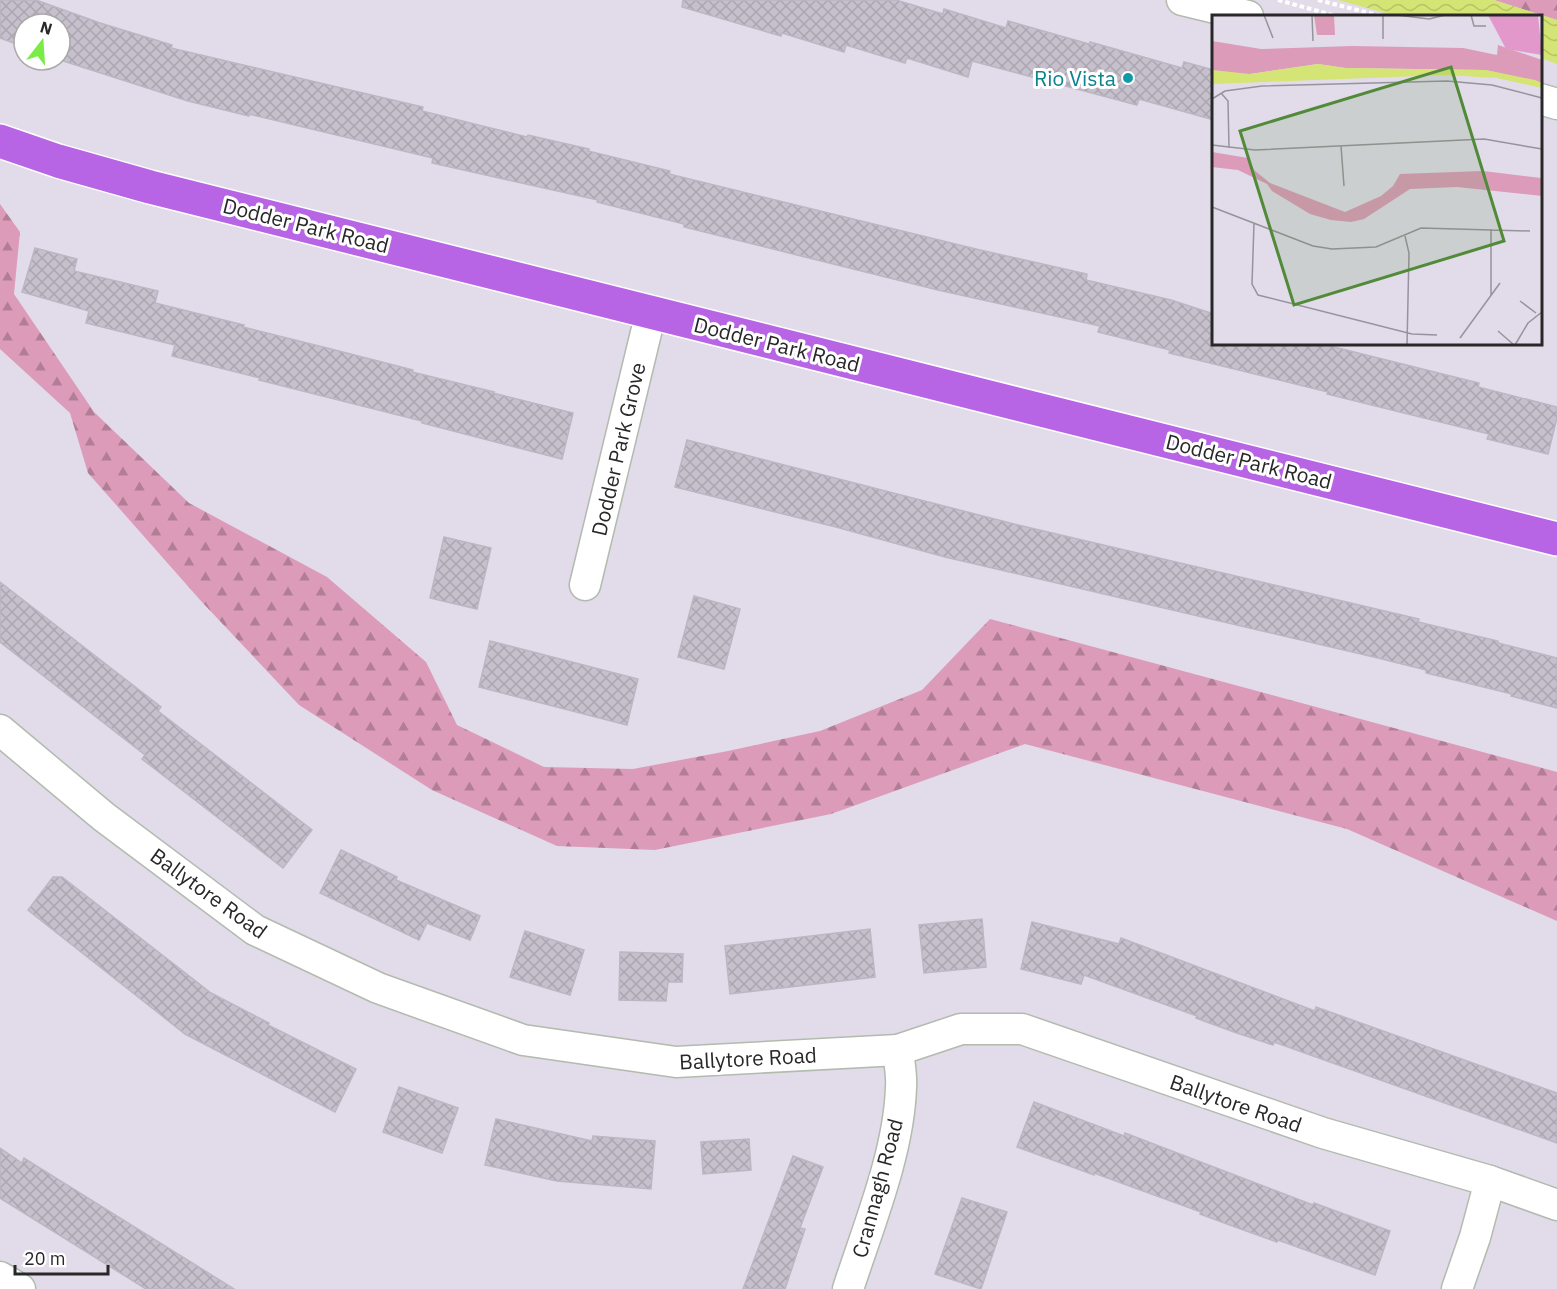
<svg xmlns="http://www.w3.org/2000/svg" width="1557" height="1289" viewBox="0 0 1557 1289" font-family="'IBM Plex Sans',sans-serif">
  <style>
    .forest { fill: url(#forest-firs) }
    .water { fill: url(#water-waves) }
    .building { fill: url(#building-cross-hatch); stroke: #bdb5c4; stroke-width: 1.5 }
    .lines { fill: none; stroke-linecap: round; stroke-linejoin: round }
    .minor-casing { stroke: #b2bbae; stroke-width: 33 }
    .major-casing { stroke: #fff; stroke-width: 36 }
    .path { stroke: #fff; stroke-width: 4; stroke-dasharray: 4.5 3; stroke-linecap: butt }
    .minor { stroke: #fff; stroke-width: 30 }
    .major { stroke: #b765e5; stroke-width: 33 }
    .culture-dot { fill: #0f9aa8; stroke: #fff; stroke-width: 2 }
    .labels { text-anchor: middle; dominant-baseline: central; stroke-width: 6; stroke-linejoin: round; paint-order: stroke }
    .culture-label { font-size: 21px; fill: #0d838f; stroke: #fff; text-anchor: end }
    .street-label { font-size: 21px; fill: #282828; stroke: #fff }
    .inset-road { fill: none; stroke: #97939c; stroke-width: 1.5 }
    .view { fill: #518a38; fill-opacity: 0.15; stroke: #518a38; stroke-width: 3 }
    .inset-edge { fill: none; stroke: #282828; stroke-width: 3 }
  </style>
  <defs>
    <pattern id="forest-firs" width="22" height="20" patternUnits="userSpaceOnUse" patternTransform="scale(1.5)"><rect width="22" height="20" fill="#dc9bb9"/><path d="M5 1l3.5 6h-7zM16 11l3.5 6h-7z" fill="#b27e96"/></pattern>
    <pattern id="water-waves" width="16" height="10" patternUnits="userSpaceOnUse" patternTransform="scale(1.5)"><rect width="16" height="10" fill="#d4e475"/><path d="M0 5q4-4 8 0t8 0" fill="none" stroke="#b6c465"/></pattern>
    <pattern id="building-cross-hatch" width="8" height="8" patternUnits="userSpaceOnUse" patternTransform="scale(1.5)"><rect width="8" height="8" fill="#c6c0cc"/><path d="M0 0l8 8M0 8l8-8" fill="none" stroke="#aaa5af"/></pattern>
  </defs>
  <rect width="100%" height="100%" fill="#e1dbea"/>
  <g class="forest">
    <path d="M1494 0H1557V20Z"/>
    <path d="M0 204 20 232 14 294 94 412 189 503 327 577 426 662 457 725 544 767 633 769 728 751 820 731 922 690 990 619 1557 772V921L1347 829 1025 744 831 814 655 850 557 846 432 790 299 705 201 601 88 473 70 413 0 349Z"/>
  </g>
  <path class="water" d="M1338 0H1494L1557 20V64L1541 58 1540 16H1396Z"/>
  <g class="building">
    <path d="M0 0H36L100 23 172 45 171 48 423 107 422 111 527 137 528 135 589 149 588 151 670 171 669 174 980 250 1087 274 1086 280 1171 300 1214 314V344H1322L1479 383 1478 387 1557 407V418L1548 454 1487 439 1489 434 1327 394 1328 392 1169 353 1170 350 1098 332 1100 326 938 290 684 227V224L597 202 598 200 432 163 433 158 249 114V116L188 101 60 60V24H24V47L0 38Z"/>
    <path d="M683 0H896L943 14 944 9 1006 28 1008 21 1089 44 1090 42 1182 68 1184 62 1214 70V120L1139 99 1137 105 972 61 968 77 907 58 905 63 846 45 844 52 782 33 781 36 682 7Z"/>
    <path d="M35 248 77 259 74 271 158 291 155 303 244 325 243 327 331 349 413 370 412 372 494 392 493 393 573 413 562 459 422 423V421L259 380 260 378 172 356 175 345 86 323 89 311 22 292Z"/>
    <path d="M687 440 1018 525 1389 612 1419 619 1418 622 1498 641V643L1557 658V708L1511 696 1512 694 1426 673V670L1378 658 945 557 836 527 675 487Z"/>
    <path d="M444 537 491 548 477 609 430 598Z"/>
    <path d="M0 582 161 707 158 711 312 830 283 868 142 759 145 755 0 642Z"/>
    <path d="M694 596 740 609 724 669 678 657Z"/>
    <path d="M490 641 638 679 627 725 479 687Z"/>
    <path d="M341 850 397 877 396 880 480 916 470 940 427 923 419 940 320 893Z"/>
    <path d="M53 877H62L211 993 269 1023 268 1025 356 1069 335 1112 185 1034 28 910Z"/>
    <path d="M982 919 986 967 924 973 919 925Z"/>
    <path d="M1032 922 1119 944 1121 938 1315 1011 1316 1007 1557 1093V1143L1274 1042 1273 1045 1234 1032 1196 1018 1197 1016 1084 975 1081 984 1021 969Z"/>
    <path d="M870 929 875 977 730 994 725 946Z"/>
    <path d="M525 931 584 950 570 995 510 977Z"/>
    <path d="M620 952 683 954 682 982H668L666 1001 619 1000Z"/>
    <path d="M399 1087 458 1108 442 1153 383 1132Z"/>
    <path d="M1034 1102 1124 1136 1125 1133 1313 1205 1314 1203 1390 1231 1375 1275 1278 1240 1277 1242 1238 1228 1200 1214 1201 1212 1094 1173V1175L1017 1147Z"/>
    <path d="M496 1119 592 1141 593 1136 655 1141 651 1189 557 1181 485 1165Z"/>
    <path d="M749 1139 751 1170 703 1174 701 1142Z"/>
    <path d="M0 1148 22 1163 24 1158 234 1289H146L0 1198Z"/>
    <path d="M793 1156 823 1167 800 1228 805 1229 785 1289H743Z"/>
    <path d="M962 1198 1007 1212 981 1289 935 1274Z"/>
  </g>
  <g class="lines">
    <defs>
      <g id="minor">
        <path d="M1182 0 1248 16"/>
        <path d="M1540 99 1557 104"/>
        <path d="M585 585 651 312"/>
        <path d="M0 730 104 817 255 930 378 988 523 1040 676 1062 898 1050 961 1029H1022L1323 1133 1490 1181 1557 1205"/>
        <path d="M0 1277 20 1289"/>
        <path d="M848 1289C868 1227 899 1153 901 1087 902 1075 899 1062 898 1050"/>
        <path d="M1457 1289 1475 1237 1490 1181"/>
      </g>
      <path id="major" d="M0 141 58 161 150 187 1557 539"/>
    </defs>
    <use href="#minor" class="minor-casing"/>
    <use href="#major" class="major-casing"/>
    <g class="path">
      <path d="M1278 0 1336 16"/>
      <path d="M1318 0 1381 16"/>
    </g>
    <use href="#minor" class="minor"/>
    <use href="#major" class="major"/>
  </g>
  <circle class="culture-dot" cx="1128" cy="78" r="6"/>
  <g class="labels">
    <g class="culture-label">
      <text x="1116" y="78">Rio Vista</text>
    </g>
    <g class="street-label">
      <text transform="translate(306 225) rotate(14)">Dodder Park Road</text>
      <text transform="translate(777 344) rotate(14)">Dodder Park Road</text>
      <text transform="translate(618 449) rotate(-77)">Dodder Park Grove</text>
      <text transform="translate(1249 461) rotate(14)">Dodder Park Road</text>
      <text transform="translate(209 893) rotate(36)">Ballytore Road</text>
      <text transform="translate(748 1058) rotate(-3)">Ballytore Road</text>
      <text transform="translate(1236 1103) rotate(19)">Ballytore Road</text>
      <text transform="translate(877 1188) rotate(-75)">Crannagh Road</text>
    </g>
  </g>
  <g transform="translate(1212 15)">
    <rect width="330" height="330" fill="#e1dbea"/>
    <path d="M102 0H122L123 20H105Z" fill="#dc9bb9"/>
    <path d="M0 26 49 34 140 31 251 33 285 40 286 30 330 45V68L273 55 133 53 106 49 38 59H13L0 55ZM0 137 36 143 42 155 58 168 133 197 169 181 181 171 188 159 271 156 329 163 330 181 245 172 198 174 152 204 139 207 119 205 98 199 60 176 55 169 26 155 0 152Z" fill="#dc9bb9"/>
    <path d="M276 0H326L330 40 294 34Z" fill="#e398cc"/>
    <path d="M106 49 134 53 274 55 323 65 330 68V73L285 63 234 60 0 69V55L38 59Z" fill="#d4e475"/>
    <path class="inset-road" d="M52 0 61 23M100 0 101 26M171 0V24M185 0 217 4 233 0M259 0 262 11H274M9 78 16 86 17 133M0 84 13 76 50 71 235 66 280 70 330 83M0 130 43 135 272 124 330 134M129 131 132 171M0 192 101 231 120 234 164 232 209 213 318 216M42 208 40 269 46 280 200 319 225 320M279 214V280M193 221 197 238 195 330M308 286 324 298M286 316 302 330M248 323 288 268M303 330 316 308 330 297"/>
    <path class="view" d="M239 52 292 226 82 290 28 116Z"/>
    <rect width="330" height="330" class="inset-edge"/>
  </g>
  <g transform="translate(42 42) rotate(17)"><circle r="28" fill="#ffffff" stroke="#a9a9a9" stroke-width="1.5"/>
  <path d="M0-4.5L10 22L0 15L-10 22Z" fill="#7aeb47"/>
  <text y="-9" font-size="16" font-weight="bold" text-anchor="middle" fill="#282828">N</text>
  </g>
  <path d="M15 1265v9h93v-9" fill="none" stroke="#282828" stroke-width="3"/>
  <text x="24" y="1265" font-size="18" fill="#282828" stroke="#ffffff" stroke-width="4.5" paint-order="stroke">20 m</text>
</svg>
